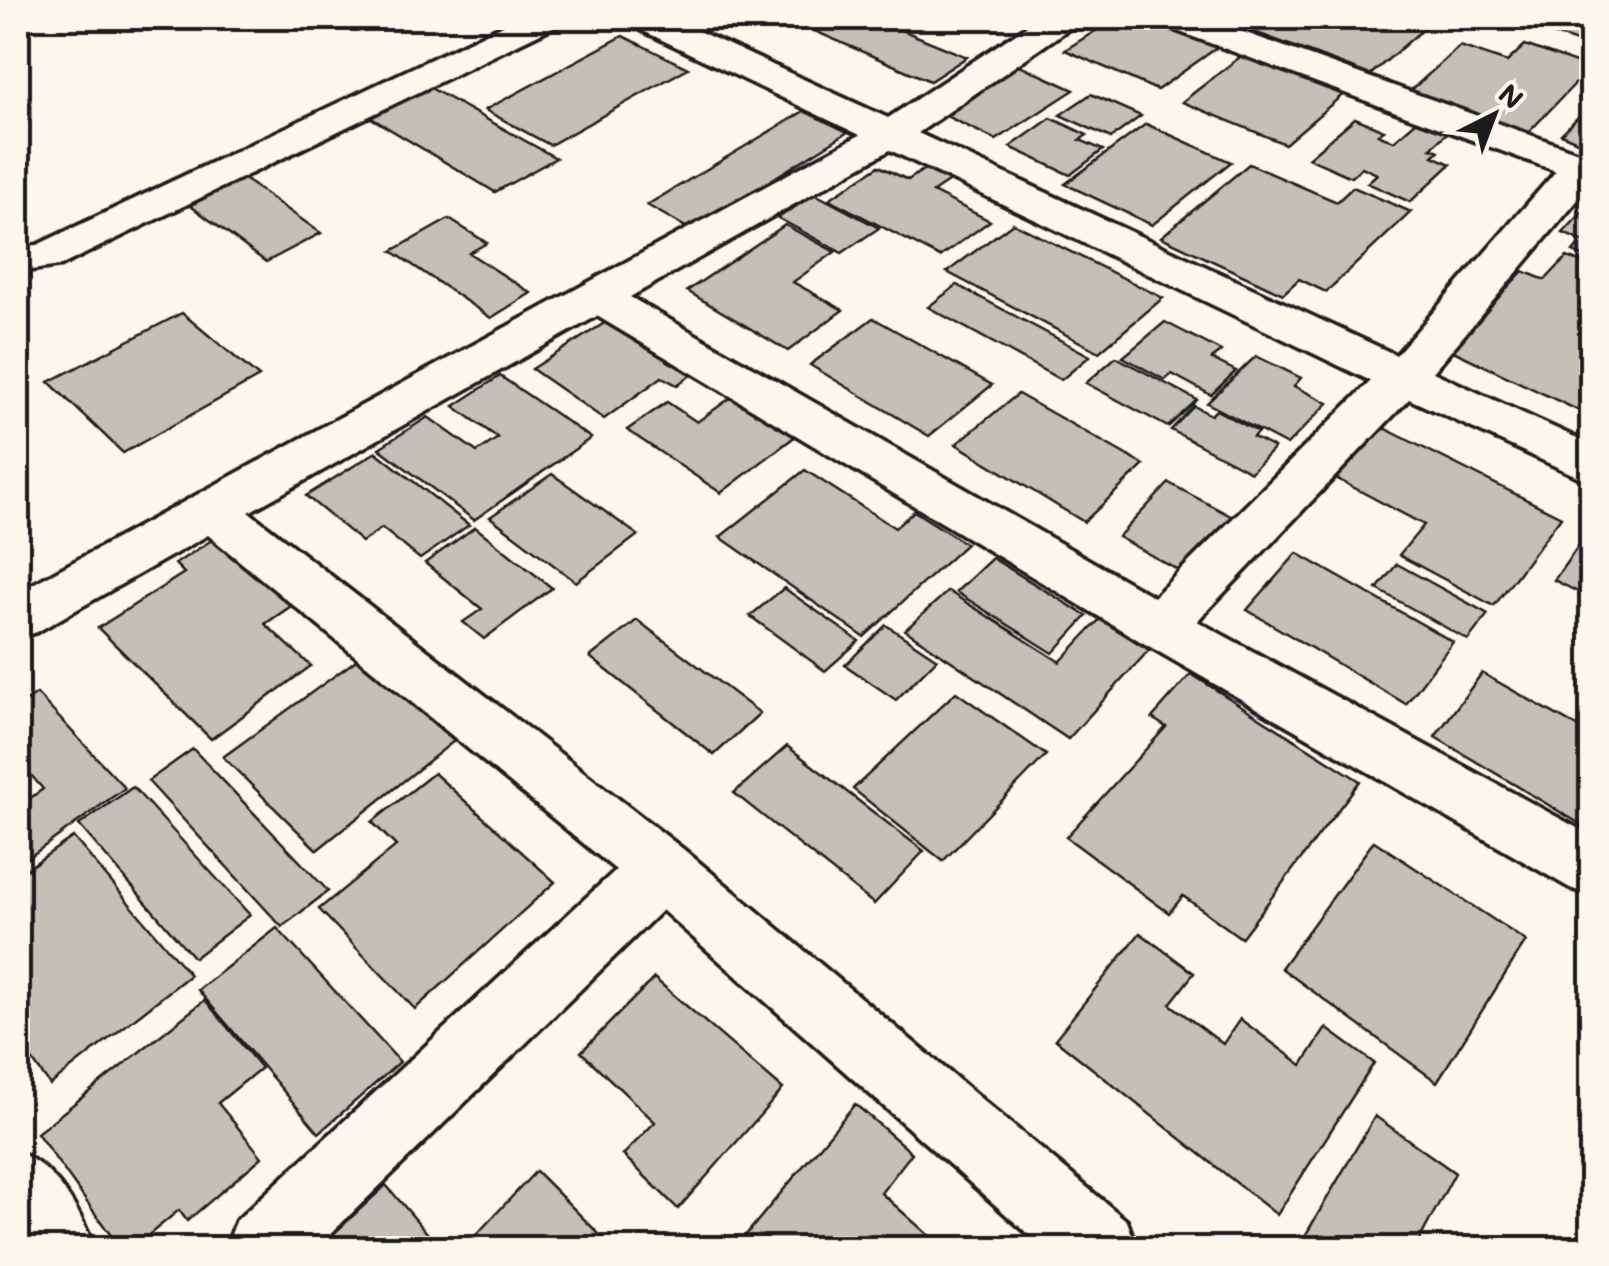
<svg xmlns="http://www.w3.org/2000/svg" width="1609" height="1266" viewBox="0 0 1609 1266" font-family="Mali,sans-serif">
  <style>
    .building { fill: #c3c0b8; stroke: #1c1c1c; stroke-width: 2.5 }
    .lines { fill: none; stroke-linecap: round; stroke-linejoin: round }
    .street-casing { stroke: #1c1c1c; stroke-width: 7 }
    .street { fill: #fbf7ec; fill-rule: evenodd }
  </style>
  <rect width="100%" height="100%" fill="#fbf7ec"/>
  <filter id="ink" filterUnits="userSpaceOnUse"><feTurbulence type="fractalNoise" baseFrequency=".01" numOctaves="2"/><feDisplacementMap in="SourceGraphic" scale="20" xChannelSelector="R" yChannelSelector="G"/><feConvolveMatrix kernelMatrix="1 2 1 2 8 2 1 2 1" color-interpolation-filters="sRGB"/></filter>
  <g filter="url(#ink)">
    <g class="building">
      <path d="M793 18H873L967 57 930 81 789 20Z"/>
      <path d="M1116 18H1162L1225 42 1157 90 1065 50Z"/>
      <path d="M1217 18H1436L1370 75Z"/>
      <path d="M1504 18H1592V47Z"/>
      <path d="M623 36 688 68 550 145 485 110Z"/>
      <path d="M1525 45 1590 68 1526 135 1410 91 1460 46 1507 62Z"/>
      <path d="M1245 53 1346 92 1285 144 1182 102Z"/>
      <path d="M1015 63 1074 90 996 140 936 111Z"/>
      <path d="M427 86 556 158 495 192 368 116Z"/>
      <path d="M1091 94 1141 116 1111 138 1060 115Z"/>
      <path d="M1591 104 1592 160 1580 156 1589 146 1561 134Z"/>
      <path d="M804 111 848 132 691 230 647 205Z"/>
      <path d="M1051 118 1087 135 1080 140 1103 150 1070 175 1010 147Z"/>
      <path d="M1355 118 1384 130 1378 134 1394 141 1418 120 1448 132 1431 148 1439 151 1433 156 1451 164 1410 202 1367 183 1377 174 1362 167 1351 177 1308 158Z"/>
      <path d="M1146 124 1231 162 1152 225 1065 184Z"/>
      <path d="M1249 164 1337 202 1353 187 1411 212 1326 292 1299 279 1283 294 1161 237Z"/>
      <path d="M879 166 908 180 929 166 954 178 933 192 990 221 940 257 829 199Z"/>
      <path d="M234 172 321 233 266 262 180 198Z"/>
      <path d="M815 194 879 228 842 253 778 218Z"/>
      <path d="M1588 206 1592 208V260L1573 252 1582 241 1563 233Z"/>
      <path d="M449 219 487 243 469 253 531 293 491 318 392 251Z"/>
      <path d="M1013 223 1163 298 1099 352 947 272Z"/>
      <path d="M785 225 835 252 793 282 843 310 788 351 687 291Z"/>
      <path d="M1567 257 1592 267V417L1449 349 1523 271 1545 280Z"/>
      <path d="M957 285 1090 356 1061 380 928 307Z"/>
      <path d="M622 312 706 364 677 385 662 377 604 419 532 369Z"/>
      <path d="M182 313 259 377 123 453 49 382Z"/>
      <path d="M873 318 992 385 929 436 810 365Z"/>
      <path d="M1165 322 1221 351 1212 359 1236 371 1211 395 1172 374 1165 380 1123 357Z"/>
      <path d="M1256 356 1301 378 1294 386 1328 403 1287 445 1207 403Z"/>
      <path d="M1116 357 1197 400 1168 427 1086 383Z"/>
      <path d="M500 376 591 438 474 520 379 448 428 417 477 452 498 438 454 406Z"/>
      <path d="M747 386 810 425 721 493 627 430 667 402 697 422Z"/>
      <path d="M1018 394 1144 465 1084 522 956 444Z"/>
      <path d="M1194 406 1211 415 1216 410 1258 432 1253 437 1274 448 1251 472 1171 430Z"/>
      <path d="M1376 424 1561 517 1494 606 1399 555 1424 525 1330 475Z"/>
      <path d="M376 452 469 525 420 559 382 528 362 542 306 496Z"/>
      <path d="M805 470 895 528 914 511 966 544 864 637 720 537Z"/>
      <path d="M552 474 638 535 576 582 490 517Z"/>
      <path d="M1169 483 1242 522 1192 578 1118 537Z"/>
      <path d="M475 527 552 588 484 639 463 622 482 609 425 563Z"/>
      <path d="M1592 527V599L1554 580Z"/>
      <path d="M218 536 294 604 265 624 311 666 211 739 98 628 184 573 175 564Z"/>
      <path d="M1297 553 1453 642 1406 704 1247 610Z"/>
      <path d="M992 558 1087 616 1053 653 956 592Z"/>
      <path d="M1397 564 1488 614 1468 640 1377 589Z"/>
      <path d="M784 588 859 641 825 671 750 616Z"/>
      <path d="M948 591 1060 662 1100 619 1149 650 1068 739 905 630Z"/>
      <path d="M637 620 760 713 714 755 590 657Z"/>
      <path d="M886 625 937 659 896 700 845 665Z"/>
      <path d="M359 658 454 741 317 850 223 757Z"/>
      <path d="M1482 673 1592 735V831L1435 737Z"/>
      <path d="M1191 674 1360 781 1241 938 1183 896 1169 913 1066 837 1166 727 1152 718Z"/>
      <path d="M956 692 1046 755 943 861 853 789Z"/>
      <path d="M37 694 125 788 28 858 18 846V807L43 789 18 760V707Z"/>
      <path d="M787 746 924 851 874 904 734 793Z"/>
      <path d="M193 749 328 891 282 927 148 781Z"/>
      <path d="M434 773 555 882 415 1009 319 909 396 846 372 822Z"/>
      <path d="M133 787 250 915 194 958 79 825Z"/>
      <path d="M73 837 190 975 50 1085 18 1040V875Z"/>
      <path d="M1374 841 1526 941 1437 1082 1281 968Z"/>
      <path d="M277 928 400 1062 319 1133 198 990Z"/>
      <path d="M1140 933 1194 973 1170 1004 1223 1044 1240 1019 1302 1065 1326 1028 1374 1063 1277 1215 1055 1039Z"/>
      <path d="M654 978 783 1089 678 1209 623 1155 655 1122 581 1052Z"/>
      <path d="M205 1000 261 1068 218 1103 262 1157 187 1221 179 1210 133 1248H120L37 1133Z"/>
      <path d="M855 1104 912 1153 881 1193 943 1248H735Z"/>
      <path d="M1375 1116 1455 1173 1415 1248H1298Z"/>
      <path d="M536 1171 613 1248H464Z"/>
      <path d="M386 1185 440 1248H318Z"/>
    </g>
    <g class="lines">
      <defs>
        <g id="street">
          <path d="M518 18H562L557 25 60 266 18 272V246L37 245Z"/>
          <path d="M626 18H670L888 118 1039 18H1079L1074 25 918 133 1396 355 1556 171 1161 25 1156 18H1204L1592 157V183L1433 372 1592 445V483L1409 399 1197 621 1592 836V896L1570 888 1140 641 597 316 249 512 683 849 1127 1221 1137 1248H1044L662 910 316 1248H226L236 1221 616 870 208 535 37 632 18 638V592L860 135 631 25ZM890 150 1371 381 1154 597 630 297Z"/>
          <path d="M18 1152C56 1168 80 1210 94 1248H18Z"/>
        </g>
      </defs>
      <use href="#street" class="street-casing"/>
      <use href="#street" class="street"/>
    </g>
  </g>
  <rect width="1609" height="1266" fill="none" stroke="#fbf7ec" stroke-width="60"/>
  <rect x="30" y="30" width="1549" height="1206" fill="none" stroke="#1c1c1c" stroke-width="4" filter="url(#ink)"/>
  <g transform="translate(1494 115) rotate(42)" stroke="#fbf7ec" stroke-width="8" paint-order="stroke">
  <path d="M0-8L18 38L0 25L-18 38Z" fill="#1c1c1c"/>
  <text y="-15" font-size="28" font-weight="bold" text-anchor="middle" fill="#1c1c1c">N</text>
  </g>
</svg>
